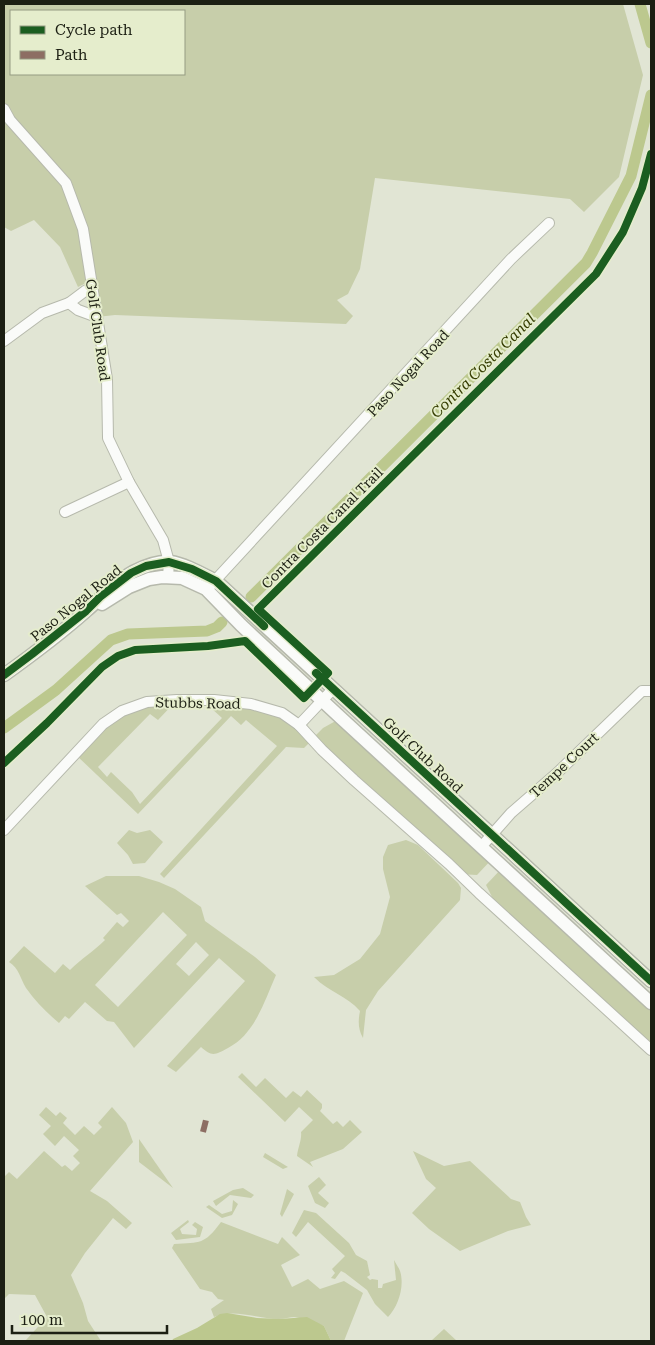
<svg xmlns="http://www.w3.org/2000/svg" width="655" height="1345" viewBox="0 0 655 1345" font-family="'Roboto Serif',serif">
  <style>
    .green { fill: #c7ceaa; fill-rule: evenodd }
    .water { fill: #bcc88e }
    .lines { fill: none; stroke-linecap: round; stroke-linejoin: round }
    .canal { stroke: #bcc88e; stroke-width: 11 }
    .minor-casing { stroke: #b6b9ac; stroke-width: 12 }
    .tertiary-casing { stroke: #b6b9ac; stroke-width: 15 }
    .minor { stroke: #fafbf9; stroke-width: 10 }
    .tertiary { stroke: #fafbf9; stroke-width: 12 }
    .quiet { stroke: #8d6e63; stroke-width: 6; stroke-dasharray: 12 6; stroke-linecap: butt }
    .cycleway-casing { stroke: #e5edcc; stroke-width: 11 }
    .cycleway { stroke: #1b5e20; stroke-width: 8 }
    .labels { text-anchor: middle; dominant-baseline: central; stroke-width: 4; stroke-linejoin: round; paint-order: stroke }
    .street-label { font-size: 14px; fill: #1c1f13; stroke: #e5edcc }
    .water-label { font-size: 15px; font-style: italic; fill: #353d01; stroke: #e5edcc }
  </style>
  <rect width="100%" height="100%" fill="#e1e5d4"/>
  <g class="green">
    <path d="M4 4H623L643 75 619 177 584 212 570 199 375 178 360 269 348 294 337 300 353 316 346 324 115 315 97 317 93 288 85 291 84 284 78 287 60 247 34 220 11 231 4 227ZM11 11H184V74H11Z"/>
    <path d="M177 700 158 720 150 714 98 767 107 777 111 772 132 792 140 804 222 718 211 708 214 700 282 713 312 739 323 728 341 718 493 858 477 875 459 874 312 740 304 748 286 747 164 878 160 874 277 746 246 720 241 725 231 716 138 814 75 754 122 711Z"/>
    <path d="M129 830 137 833 150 830 163 842 145 863 133 864 128 855 117 843Z"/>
    <path d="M406 840 418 845 458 883 461 888 460 900 378 991 366 1010 363 1038C358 1029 358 1021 360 1011 346 995 330 993 314 977L334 975 360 959 380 934 390 897 383 869V857L388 845Z"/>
    <path d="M503 867 651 1003V1050L499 911 486 885Z"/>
    <path d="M106 876H139L159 882 175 889 201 907 205 921 255 957 276 975C264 1002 255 1034 228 1048 215 1055 212 1057 201 1047L176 1072 167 1066 245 981 219 958 134 1048 114 1022 107 1021 85 1002 69 1019 65 1016 59 1023C47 1013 35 1001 26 988 20 978 19 968 9 962L24 946 55 973 63 964 70 970C81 959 94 951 105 940L103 938 117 922 123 927 129 921 121 913 117 915 85 886ZM163 912 187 935 118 1007 95 985ZM196 942 209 955 189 976 176 964Z"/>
    <path d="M242 1073 256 1087 265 1078 286 1098 293 1091 301 1097 307 1090 322 1104V1108L320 1111 333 1124 337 1121 343 1127 350 1120 362 1132 343 1149 310 1162 313 1167 297 1156C298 1147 302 1140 301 1132L313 1120 299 1107 285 1122 238 1077Z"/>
    <path d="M46 1107 56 1116 60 1112 67 1118 63 1123 75 1135 84 1126 94 1135 102 1127 98 1123 112 1107 126 1123 133 1142 90 1191 107 1201 132 1223 126 1229 113 1218 85 1253 71 1275 83 1303 88 1321 101 1341H28L26 1340 47 1317 35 1295 9 1294 4 1299V1177L9 1172 17 1179 44 1151 62 1167 65 1165 72 1171 80 1163 73 1156 79 1150 64 1136 55 1146 43 1134 51 1126 39 1115Z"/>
    <path d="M139 1139 173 1188 139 1162Z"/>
    <path d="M413 1151 444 1166 470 1161 511 1199 520 1202 526 1217 531 1225 508 1231 460 1251 429 1229 412 1213 436 1188 426 1179Z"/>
    <path d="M265 1153 288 1167 283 1169 263 1157Z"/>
    <path d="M319 1177 326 1185 318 1193 329 1203 325 1208 315 1203 308 1186Z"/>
    <path d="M243 1188 254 1195 251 1198 230 1195 216 1206 213 1201 233 1190Z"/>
    <path d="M287 1189 294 1194 282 1217 280 1214Z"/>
    <path d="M233 1200 238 1204 232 1215 222 1218 206 1207 209 1205 222 1214 232 1211Z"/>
    <path d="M304 1210 316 1213 349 1243 356 1255 367 1261 370 1275 367 1277 370 1280 372 1279 378 1280V1288H382L383 1284 396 1280 394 1260C396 1264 399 1268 400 1271 405 1286 398 1307 388 1317L375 1304 367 1290 345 1273 341 1271 335 1279 331 1278 335 1273 332 1269 345 1256 308 1222 296 1237 292 1233Z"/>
    <path d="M188 1220 189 1222 180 1229 182 1234 196 1235 197 1229 192 1225 195 1222 203 1227 200 1237 176 1240 171 1233Z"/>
    <path d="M221 1222 278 1244 282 1237 300 1255 281 1265 292 1287 308 1279 320 1289 344 1281 363 1293 344 1341H331L324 1326C315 1323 304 1319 295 1317 290 1317 284 1319 279 1319 258 1319 234 1308 214 1317L211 1309 224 1300 218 1299 212 1292 200 1289 172 1248 174 1244C201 1242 204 1245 221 1222Z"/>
    <path d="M444 1329 457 1341H431Z"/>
  </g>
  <path class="water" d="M227 1313 257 1318 280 1319 307 1317 324 1326 331 1341H172L173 1339 197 1328 220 1314Z"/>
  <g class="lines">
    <g class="canal">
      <path d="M640 4 651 43"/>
      <path d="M251 597 586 263 592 253 631 176 651 95"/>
      <path d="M4 728 56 690 111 640 128 634 207 631 217 627 222 622"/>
    </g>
    <defs>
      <g id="minor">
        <path d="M4 109 10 120 66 183 83 229 107 379 108 438 129 482 163 540 169 562 168 577"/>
        <path d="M93 288 85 291 69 303 78 310 97 317"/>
        <path d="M4 341 42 313 69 303"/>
        <path d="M65 512 129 482"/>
        <path d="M210 586 511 259 549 223"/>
        <path d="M299 725 333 689"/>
        <path d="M4 830 103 724 122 711 147 702 177 700H214L251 704 282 713 299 725 322 750 354 780 449 864 479 893 651 1050"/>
        <path d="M481 847 511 813 557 773 642 691H651"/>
      </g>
      <g id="tertiary">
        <path d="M102 604 129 587 149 579 162 577 182 578 206 589 241 625 341 718 651 1003"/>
        <path d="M4 675C32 655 60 634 86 611 101 598 115 582 133 572 143 567 159 561 170 562 185 564 202 574 216 581L651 981"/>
      </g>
    </defs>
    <use href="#minor" class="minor-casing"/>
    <use href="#tertiary" class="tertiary-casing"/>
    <use href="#minor" class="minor"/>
    <use href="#tertiary" class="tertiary"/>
    <path class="quiet" d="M203 1132 206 1120"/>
    <defs>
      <g id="cycleway">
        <path d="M316 673 651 981"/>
        <path d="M4 675 32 654 86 611 101 596 131 573 146 566 169 562 192 569 216 581 264 626"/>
        <path d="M4 763 47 723 102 667 118 656 135 650 208 646 245 641 304 698 328 673 258 609 596 274 623 232 642 188 651 154"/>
      </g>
    </defs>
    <use href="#cycleway" class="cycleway-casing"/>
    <use href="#cycleway" class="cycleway"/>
  </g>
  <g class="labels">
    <g class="street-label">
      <text transform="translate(98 330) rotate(82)">Golf Club Road</text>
      <text transform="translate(408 373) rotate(-47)">Paso Nogal Road</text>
      <text transform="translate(322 528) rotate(-45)">Contra Costa Canal Trail</text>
      <text transform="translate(76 603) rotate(-39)">Paso Nogal Road</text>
      <text transform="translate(198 703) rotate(1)">Stubbs Road</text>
      <text transform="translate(423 755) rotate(43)">Golf Club Road</text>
      <text transform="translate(564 765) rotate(-43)">Tempe Court</text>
    </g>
    <g class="water-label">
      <text transform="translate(483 366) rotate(-45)">Contra Costa Canal</text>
    </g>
  </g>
  <rect width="655" height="1345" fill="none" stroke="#1c1f13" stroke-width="10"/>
  <rect x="10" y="10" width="175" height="65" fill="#e5edcc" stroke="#959b82"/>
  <rect x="20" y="26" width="25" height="8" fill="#1b5e20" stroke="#959b82"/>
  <text x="55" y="35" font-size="15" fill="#1c1f13">Cycle path</text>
  <rect x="20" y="51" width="25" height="8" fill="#8d6e63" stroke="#959b82"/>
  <text x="55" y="60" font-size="15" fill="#1c1f13">Path</text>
  <path d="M12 1325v8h155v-8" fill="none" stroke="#1c1f13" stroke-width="2.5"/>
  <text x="20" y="1325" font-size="15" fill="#1c1f13" stroke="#e5edcc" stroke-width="4" paint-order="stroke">100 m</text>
</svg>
